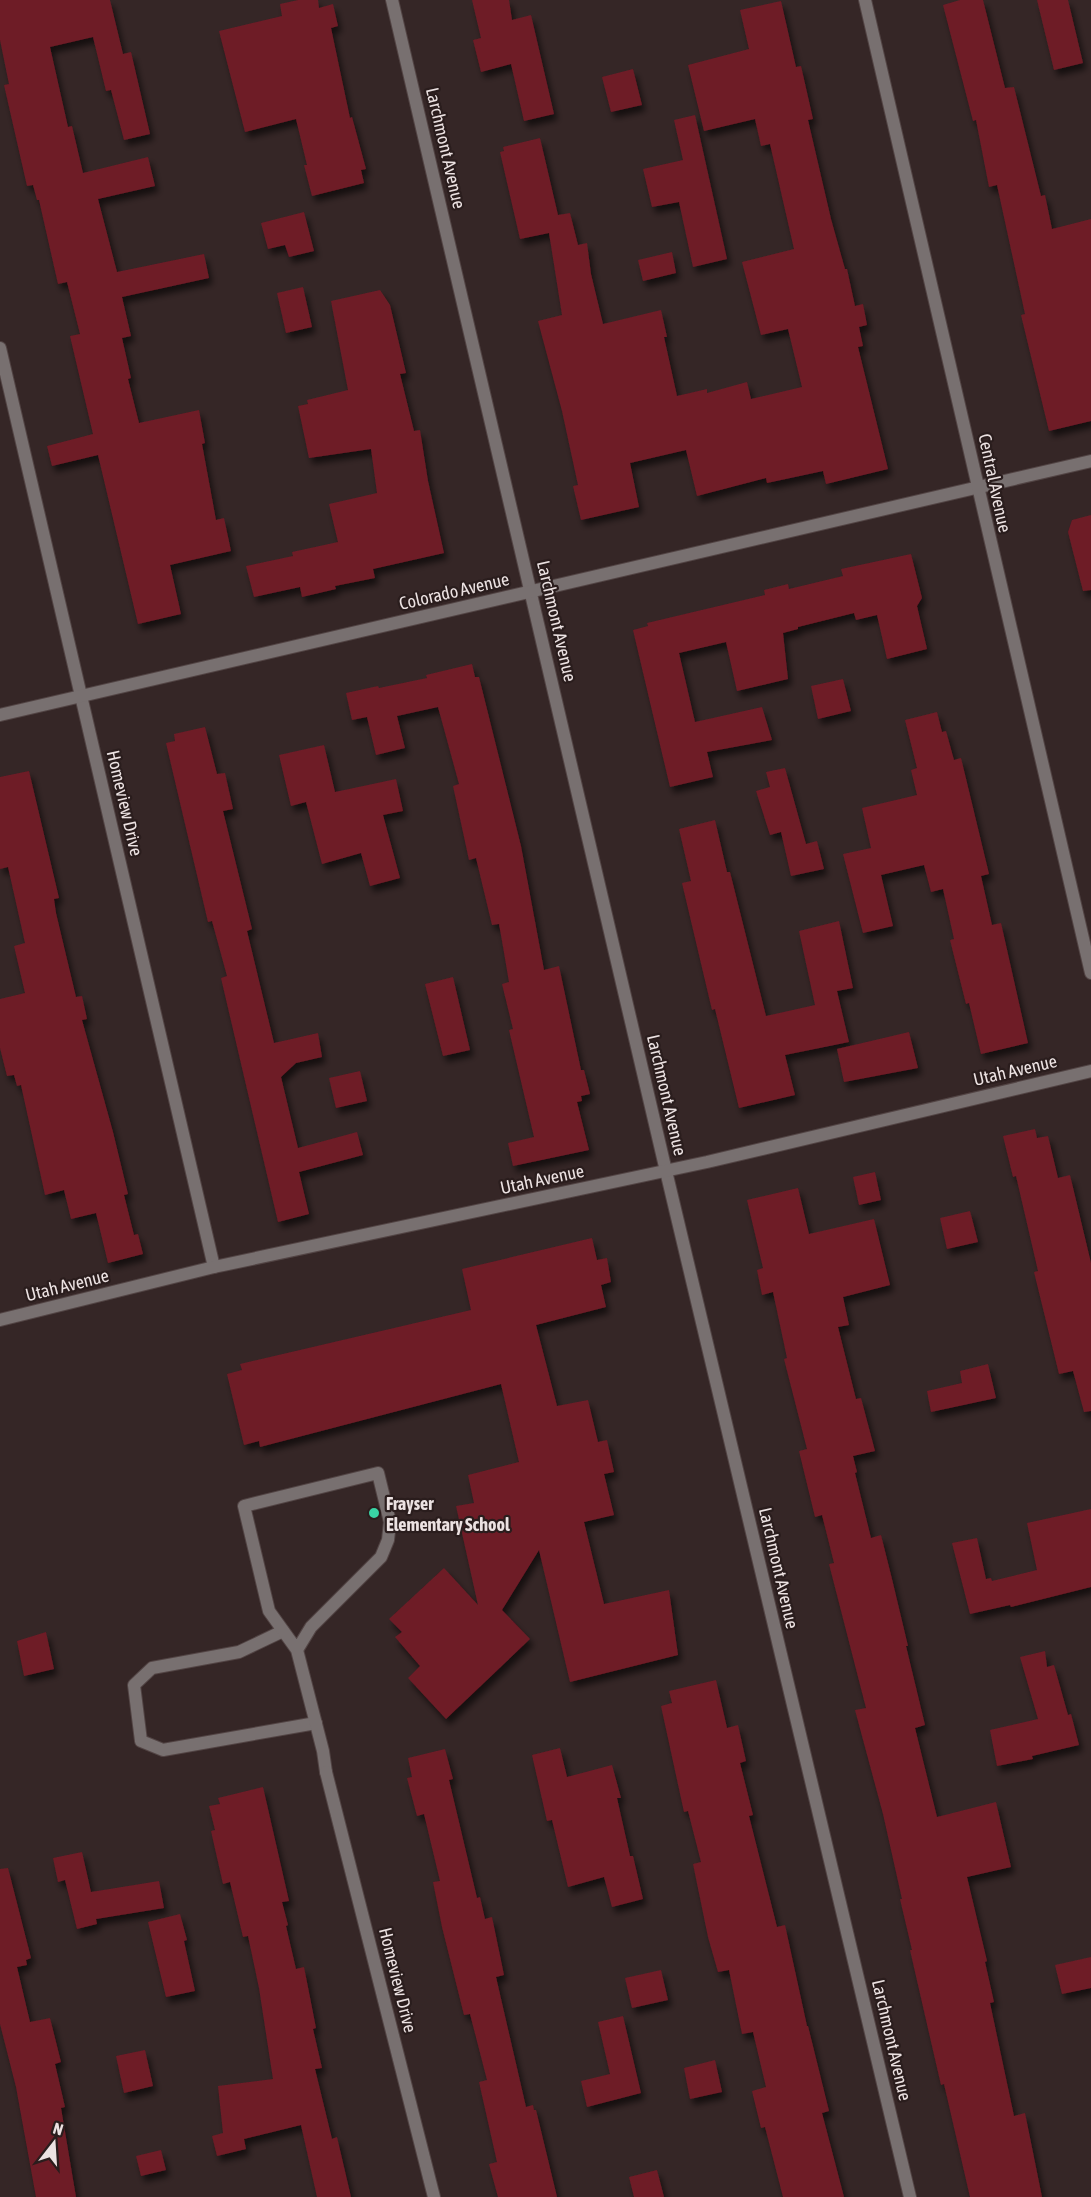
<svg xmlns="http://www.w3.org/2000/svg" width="1091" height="2197" viewBox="0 0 1091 2197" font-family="'Asap Condensed',sans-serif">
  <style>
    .building { fill: #6e1b26; filter: url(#shadow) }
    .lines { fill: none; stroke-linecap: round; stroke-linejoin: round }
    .service-casing { stroke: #524444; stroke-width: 14 }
    .minor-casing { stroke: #524444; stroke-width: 14 }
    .tertiary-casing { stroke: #524444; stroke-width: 14 }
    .service { stroke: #787070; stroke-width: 12 }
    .minor { stroke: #787070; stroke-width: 12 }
    .tertiary { stroke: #787070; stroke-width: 12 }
    .poi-dot { fill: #39d4a5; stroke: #2a1d1d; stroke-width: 2 }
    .labels { text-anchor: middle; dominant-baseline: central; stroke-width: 4.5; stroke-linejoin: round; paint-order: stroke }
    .street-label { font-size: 18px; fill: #ece2e2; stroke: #2a1d1d }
    .poi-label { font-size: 18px; font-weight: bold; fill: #ece2e2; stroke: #2a1d1d; text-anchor: start }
  </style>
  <defs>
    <filter id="shadow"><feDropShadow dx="3.5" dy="6" stdDeviation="3" flood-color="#0009"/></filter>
  </defs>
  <rect width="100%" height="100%" fill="#352626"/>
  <g class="building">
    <path d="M0 0H110L123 54 131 52 150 134 124 140 111 90 106 91 93 37 50 47 68 127 72 126 83 173 148 157 155 186 98 199 117 272 204 254 209 278 122 297 131 336 122 338 131 378 128 379 139 423 199 410 205 443 202 444 216 520 224 518 231 551 170 565 181 614 138 624 98 455 52 466 47 446 93 434 70 336 80 334 67 282 58 284 39 200H37L33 185 27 186 4 85 9 84 0 40Z"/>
    <path d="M298 0H318L319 8 333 4 338 26 331 28 350 118 352 117 366 169 361 170 364 183 312 196 304 165H307L296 119 245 132 219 31 282 16 280 4Z"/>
    <path d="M472 0H509L512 20 531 15 554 114 524 121 511 64 481 72 473 40 481 38Z"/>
    <path d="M960 0H983L1005 88 1014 87 1041 196 1045 195 1052 229 1091 219V421L1049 431 1021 315 1025 314 997 185 989 187 976 120 973 121 943 5Z"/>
    <path d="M1037 0H1068L1083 63 1054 70Z"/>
    <path d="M781 1 796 67 801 66 813 119 808 120 831 219 845 269H847L855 306 863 304 867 325 859 327 863 346 858 347 888 469 826 484 823 471 767 483 766 478 697 496 686 450 630 463 639 507 581 520 573 486 578 485 562 411 538 321 562 315 549 233 520 239 500 152 504 151 503 147 540 138 558 215 570 213 578 245 587 243 591 274 603 324 661 310 667 337H664L677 396 707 389V393L747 382 751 399 802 387 788 329 761 335 742 262 794 249 770 144 761 146 755 119 704 131 688 65 749 49 740 10Z"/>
    <path d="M633 69 642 105 611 112 602 77Z"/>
    <path d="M695 115 727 259 693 267 679 202 652 207 643 169 683 160 674 120Z"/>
    <path d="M304 212 314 251 289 257 285 245 268 249 261 223Z"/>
    <path d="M672 252 676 273 643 281 638 260Z"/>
    <path d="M303 287 312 327 286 333 277 293Z"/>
    <path d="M380 290 390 305 406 373 400 374 414 431 420 430 428 481 444 553 373 569 375 578 335 586 336 589 302 597 300 587 254 597 246 566 293 556 292 552 338 542 329 504 377 493 371 449 309 458 298 406 308 404 307 400 348 390 331 301Z"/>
    <path d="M1091 515V590L1083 591 1068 532 1072 520Z"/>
    <path d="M911 554 922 598 917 606 927 649 887 659 877 615 856 620 854 613 798 627V629L783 633 788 679 737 691 726 642 679 653 695 722 762 707 772 740 707 752 713 777 670 787 633 630 648 626 647 623 765 595 764 590 788 584 789 589 843 576 841 569Z"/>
    <path d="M472 664 475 677H479L521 846 544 970 559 966 581 1070H584L590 1094 581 1096 582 1101 577 1102 589 1150 513 1166 508 1143 534 1137 509 1030 513 1029 502 984 509 982 502 941 499 924 492 925 476 858 469 860 453 786 459 784 438 707 397 716 405 748 376 755 367 717 352 720 346 693 378 686 379 688 427 678 426 675Z"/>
    <path d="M843 679 851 711 818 719 811 686Z"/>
    <path d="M937 712 942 732 946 731 954 760 961 758 989 874 981 876 992 925 1001 923 1028 1043 981 1054 969 1003 966 1004 950 940 954 939 943 889 931 892 924 865 881 875 893 926 863 933 843 854 871 848 862 808 917 795 911 770 917 768 905 720Z"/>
    <path d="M205 727 217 774 225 773 233 809 223 811 252 929 247 931 274 1043 318 1033 322 1057 296 1063 281 1077 298 1148 357 1132 363 1155 299 1172 309 1214 278 1222 221 978 227 976 212 921 208 922 166 743 175 741 174 734Z"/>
    <path d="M324 745 335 792 396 779 403 811 383 815 400 878 370 886 361 853 322 864 306 802 291 806 279 755Z"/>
    <path d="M785 768 806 844 817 841 824 869 791 876 781 832 770 835 756 791 770 787 766 772Z"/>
    <path d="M29 771 59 898 54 899 56 913 76 997 82 996 87 1019 82 1020 113 1132 128 1194 124 1195 134 1235 138 1234 143 1254 108 1263 96 1213 71 1219 64 1190 45 1195 21 1085 17 1086 14 1075 7 1076 0 1048V999L25 993 14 946 25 943 8 867 0 869V777Z"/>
    <path d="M715 820 727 872H730L766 1016 815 1005 799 931 839 921 853 988 837 991 849 1042 785 1055 795 1095 739 1108 715 1009 712 1010 682 883 691 881 679 829Z"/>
    <path d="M453 977 470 1050 443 1056 425 984Z"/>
    <path d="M909 1032 918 1068 844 1082 837 1049Z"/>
    <path d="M360 1071 367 1101 336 1108 329 1078Z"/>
    <path d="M1035 1129 1037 1138 1048 1136 1058 1178 1070 1175 1091 1263V1411L1084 1412 1073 1371 1059 1374 1034 1272 1038 1271 1016 1176 1013 1177 1003 1136Z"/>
    <path d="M875 1172 881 1200 859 1205 853 1177Z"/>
    <path d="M798 1188 809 1234 874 1219 890 1285 843 1297 849 1325 838 1327 856 1399 861 1398 875 1451 853 1456 857 1472 855 1473 871 1538 881 1535 892 1579 908 1646H906L925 1725 915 1728 937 1817 996 1802 1011 1867 967 1877 987 1961 985 1962 994 2002 990 2003 1014 2116 1025 2113 1042 2197H970L944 2084 941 2085 932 2046 910 1950H912L900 1899H902L883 1814 855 1710 866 1708 829 1564 834 1563 822 1515 815 1517 799 1451 807 1449 784 1359 787 1358 773 1292 762 1295 757 1270 763 1268 747 1200Z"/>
    <path d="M970 1211 978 1242 947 1249 940 1218Z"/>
    <path d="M592 1238 597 1260 607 1258 611 1282 601 1285 606 1307 536 1325 557 1406 588 1400 598 1442 607 1440 614 1472 604 1474 614 1515 584 1522 604 1604 669 1590 678 1655 570 1682 539 1550 502 1610 530 1639 446 1719 408 1678 420 1666 395 1637 402 1632 389 1619 444 1568 478 1605 456 1506 474 1503 468 1475 519 1462 501 1384 260 1447 259 1441 244 1445 227 1374 242 1370 240 1364 471 1310 462 1269Z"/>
    <path d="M988 1364 996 1398 931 1412 927 1391 962 1383 960 1371Z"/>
    <path d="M1091 1509V1587L1011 1607 1010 1605 970 1614 952 1543 977 1538 986 1579 991 1578 992 1581 1037 1570 1027 1523Z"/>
    <path d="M46 1632 54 1669 24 1676 17 1641Z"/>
    <path d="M1045 1651 1047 1667 1054 1665 1068 1715 1071 1714 1079 1745 1032 1756 1033 1759 997 1766 990 1730 1038 1719 1020 1657Z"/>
    <path d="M716 1680 727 1728 738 1725 746 1761 740 1763 753 1815 749 1816 777 1927 785 1925 807 2026H808L829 2111 822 2113 844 2197H783L765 2127 761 2128 752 2091 766 2087 753 2032 742 2034 729 1970 718 1972 708 1937 693 1864 701 1862 688 1811 684 1812 661 1706 672 1703 669 1691Z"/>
    <path d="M560 1748 567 1777 612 1765 621 1798H617L630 1856H633L643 1899 612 1907 604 1877 568 1887 552 1820 547 1821 532 1755Z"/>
    <path d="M445 1749 453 1779 449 1780 477 1898 480 1897 485 1919 492 1917 504 1975 496 1977 526 2107 533 2105 534 2110H536L557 2197H498L489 2164 497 2162 479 2082 487 2080 470 2014 464 2015 442 1927 433 1882 440 1881 424 1814 417 1816 407 1778 412 1777 408 1758Z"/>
    <path d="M263 1787 289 1901 282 1902 288 1925 286 1926 296 1969 304 1967 316 2028 313 2029 322 2068 315 2069 332 2139 337 2137 351 2197H317L301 2125 244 2139 246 2149 217 2156 212 2136 223 2133 218 2086 273 2079 259 1988 248 1936 243 1937 230 1882 223 1884 211 1831 215 1830 209 1806 220 1804 218 1798Z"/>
    <path d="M82 1852 91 1892 159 1881 164 1908 96 1919 97 1924 77 1929 65 1880 58 1882 53 1858Z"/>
    <path d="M8 1868 31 1958 26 1960 27 1965 17 1967 30 2022 50 2018 61 2062 55 2064 65 2107 61 2108 76 2197H36L16 2087 0 2024V1869Z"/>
    <path d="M180 1914 187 1940 184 1941 195 1991 166 1997 148 1922Z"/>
    <path d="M1091 1957V1988L1062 1994 1055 1965Z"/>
    <path d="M661 1970 668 2000 632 2008 625 1978Z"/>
    <path d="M623 2016 641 2093 587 2107 581 2081 610 2074 598 2022Z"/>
    <path d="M145 2050 153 2086 124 2093 116 2056Z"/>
    <path d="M715 2060 722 2092 690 2099 684 2068Z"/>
    <path d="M161 2150 166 2170 141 2176 136 2156Z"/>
    <path d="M657 2170 664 2197H634L629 2177Z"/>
  </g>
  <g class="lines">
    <defs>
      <g id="service">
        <path d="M283 1631 239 1652 152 1668 134 1685 141 1741 163 1750 316 1723"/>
        <path d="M297 1650 269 1611 244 1506 378 1473 390 1522 388 1540 381 1557 311 1627 297 1650 323 1751 326 1772"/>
      </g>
      <g id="minor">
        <path d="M392 0 666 1171 910 2197"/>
        <path d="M0 348 214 1267"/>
        <path d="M0 715 1091 461"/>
        <path d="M0 1320 214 1267 707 1162 1091 1071"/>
        <path d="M326 1772 434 2197"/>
      </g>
      <path id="tertiary" d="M865 0 1091 973"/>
    </defs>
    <use href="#service" class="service-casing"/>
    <use href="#minor" class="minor-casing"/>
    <use href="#tertiary" class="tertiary-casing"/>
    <use href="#service" class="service"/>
    <use href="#minor" class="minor"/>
    <use href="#tertiary" class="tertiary"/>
  </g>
  <circle class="poi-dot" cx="374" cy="1513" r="6"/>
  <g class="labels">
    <g class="street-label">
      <text transform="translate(446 148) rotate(77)">Larchmont Avenue</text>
      <text transform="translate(995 483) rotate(78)">Central Avenue</text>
      <text transform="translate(454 591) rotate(-13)">Colorado Avenue</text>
      <text transform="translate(557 621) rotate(77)">Larchmont Avenue</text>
      <text transform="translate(125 803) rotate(77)">Homeview Drive</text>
      <text transform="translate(1015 1070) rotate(-13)">Utah Avenue</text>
      <text transform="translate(667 1095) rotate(77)">Larchmont Avenue</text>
      <text transform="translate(542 1179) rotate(-12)">Utah Avenue</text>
      <text transform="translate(67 1285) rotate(-14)">Utah Avenue</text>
      <text transform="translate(779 1568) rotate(77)">Larchmont Avenue</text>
      <text transform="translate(398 1980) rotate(76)">Homeview Drive</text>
      <text transform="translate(892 2040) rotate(77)">Larchmont Avenue</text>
    </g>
    <g class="poi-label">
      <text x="386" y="1503">Frayser<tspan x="386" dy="21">Elementary School</tspan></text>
    </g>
  </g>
  <g transform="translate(54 2143) rotate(17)" stroke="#2a1d1d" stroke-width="4.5" paint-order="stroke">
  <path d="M0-4.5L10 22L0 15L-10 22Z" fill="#ece2e2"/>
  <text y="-9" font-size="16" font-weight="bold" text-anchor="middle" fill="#ece2e2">N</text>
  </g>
</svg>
